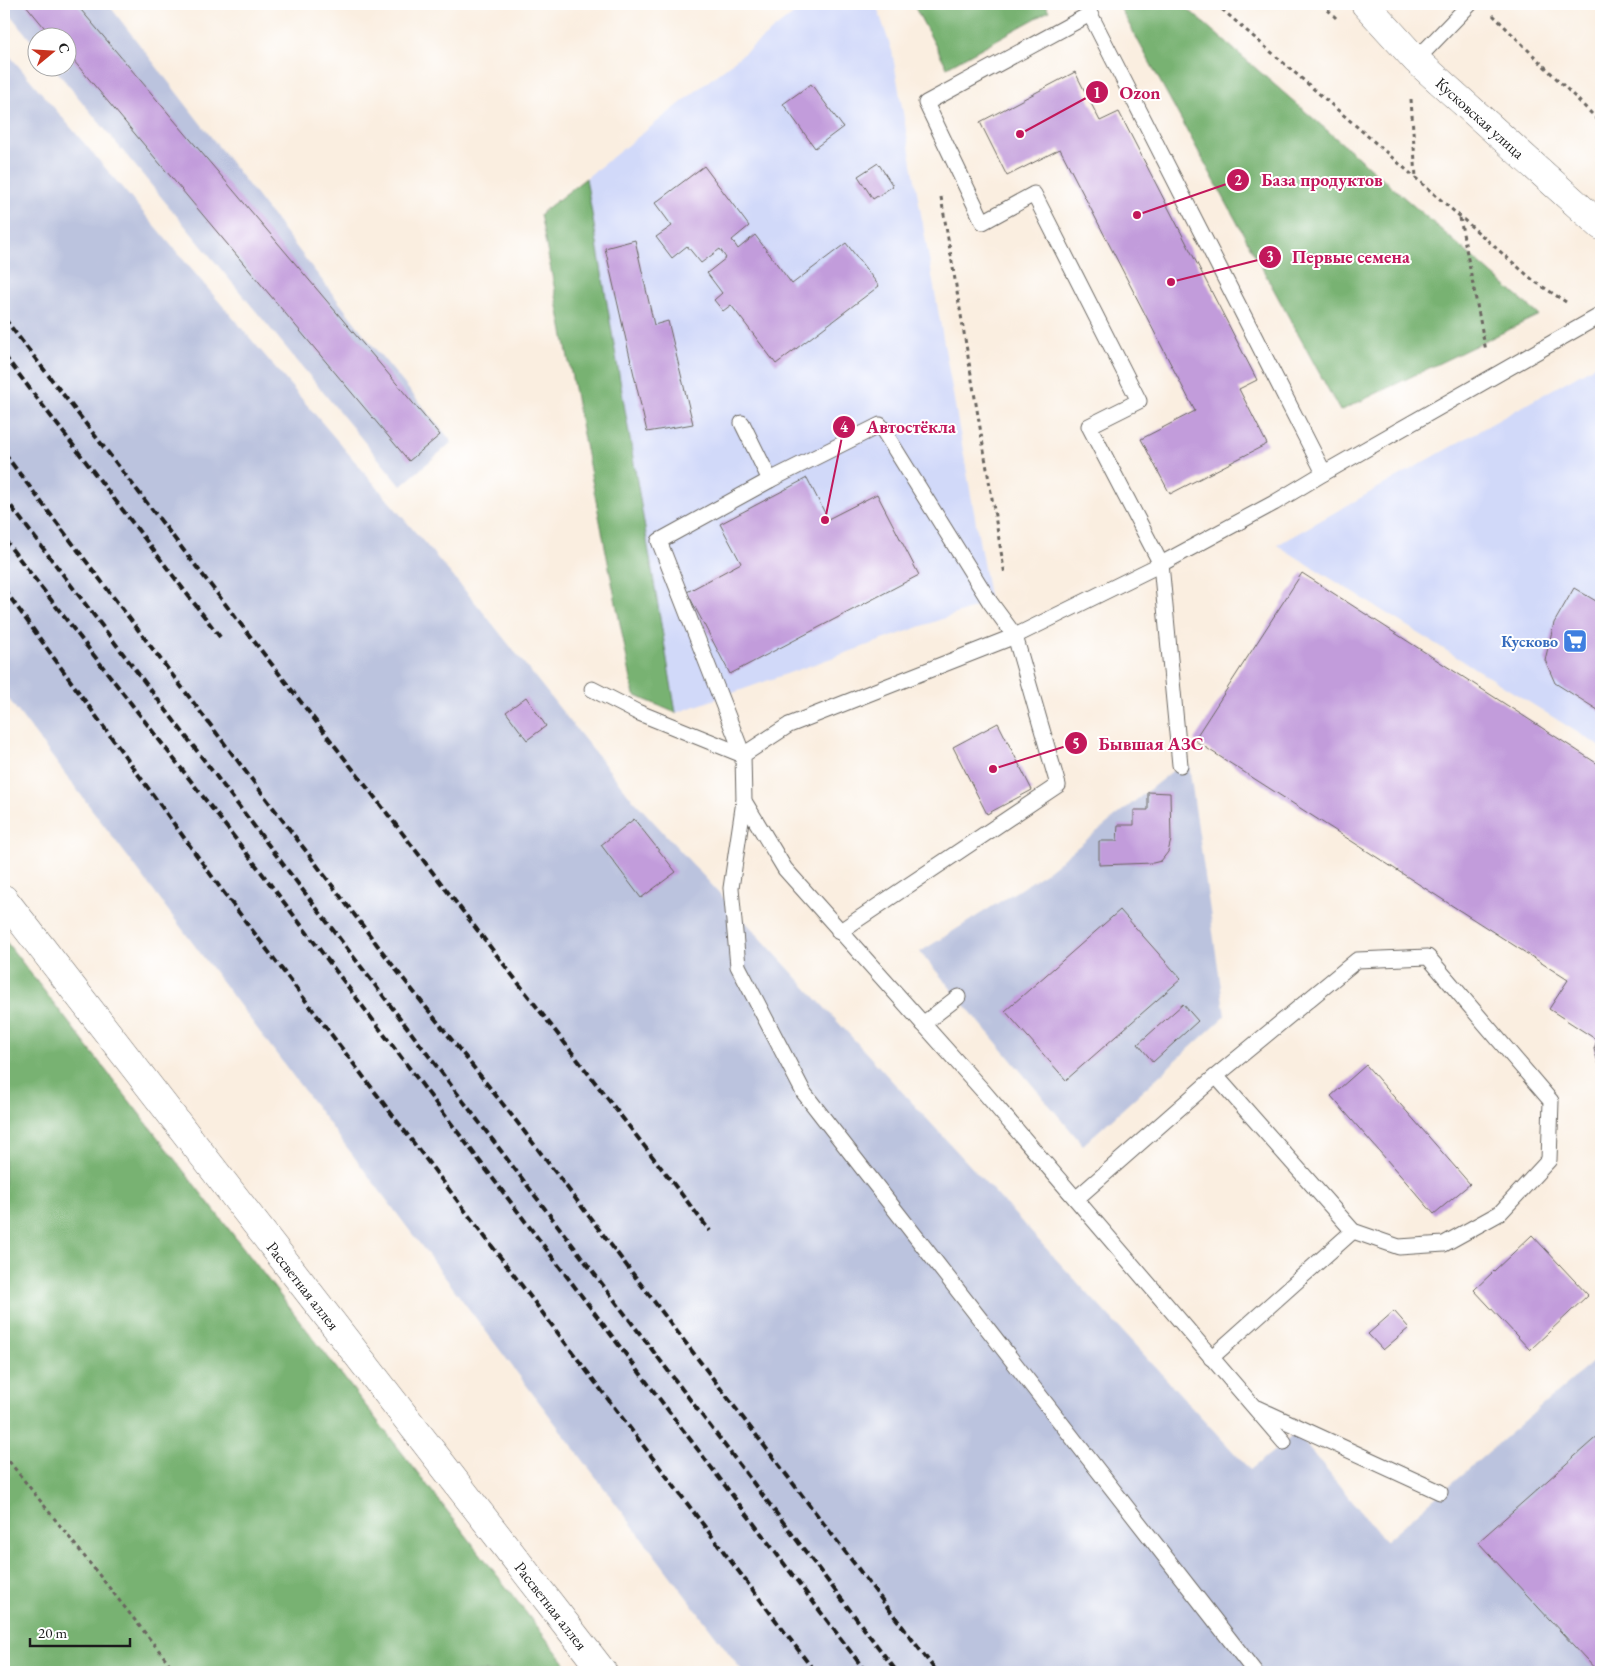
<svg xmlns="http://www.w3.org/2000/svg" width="1605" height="1676" viewBox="0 0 1605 1676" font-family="'EB Garamond',serif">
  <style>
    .built { fill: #d1d9f9 }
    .industrial { fill: #bbc3de }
    .forest { fill: #78b272; stroke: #4a6747 }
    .building { fill: #c29cdb }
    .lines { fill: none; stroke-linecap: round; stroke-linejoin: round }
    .lane-casing { stroke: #6a6661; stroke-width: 17 }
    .street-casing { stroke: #6a6661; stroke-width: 29 }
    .secondary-casing { stroke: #6a6661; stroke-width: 29 }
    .path { stroke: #6a6661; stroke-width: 3; stroke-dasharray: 4 4; stroke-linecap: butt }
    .lane { stroke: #fff; stroke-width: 15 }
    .street { stroke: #fff; stroke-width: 28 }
    .secondary { stroke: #fff; stroke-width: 28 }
    .rail { stroke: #1c1c1c; stroke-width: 4; stroke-dasharray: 8 4; stroke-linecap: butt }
    .labels { text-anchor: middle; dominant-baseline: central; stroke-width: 4; stroke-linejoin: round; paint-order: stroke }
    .street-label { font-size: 16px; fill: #1c1c1c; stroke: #fff }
    .shop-label { font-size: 16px; font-weight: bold; fill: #366cbe; stroke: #fff; text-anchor: end }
    .leader { fill: none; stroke: #c2185b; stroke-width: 2 }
    .callout-dot { fill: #c2185b; stroke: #fff; stroke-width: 2 }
    .mark-label { font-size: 15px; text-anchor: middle; font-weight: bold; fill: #fff }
    .callout-label { font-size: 18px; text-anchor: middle; font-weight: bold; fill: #c2185b; stroke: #fff; stroke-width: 4; stroke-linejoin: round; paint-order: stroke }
  </style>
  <rect width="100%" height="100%" fill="#fff"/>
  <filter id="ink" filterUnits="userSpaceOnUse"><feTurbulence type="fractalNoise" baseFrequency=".02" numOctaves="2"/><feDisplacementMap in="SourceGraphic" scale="10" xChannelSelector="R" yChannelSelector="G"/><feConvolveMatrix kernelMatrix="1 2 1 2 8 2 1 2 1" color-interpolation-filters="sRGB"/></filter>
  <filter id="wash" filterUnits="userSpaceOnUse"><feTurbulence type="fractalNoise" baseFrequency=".0096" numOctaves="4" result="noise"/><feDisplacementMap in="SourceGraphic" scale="20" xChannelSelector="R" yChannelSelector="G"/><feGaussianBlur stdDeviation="1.12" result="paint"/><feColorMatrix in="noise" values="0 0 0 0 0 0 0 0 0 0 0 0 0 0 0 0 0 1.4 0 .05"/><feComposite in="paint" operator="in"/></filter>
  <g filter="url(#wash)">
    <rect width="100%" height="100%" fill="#faeee0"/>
    <g class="built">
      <path d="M806 4H876L892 51 990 602 676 713 586 178Z"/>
      <path d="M1601 362V747L1277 545Z"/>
    </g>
    <g class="industrial">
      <path d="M4 4H108L373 346 452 442 401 486 54 68H68V38H38L37 48 4 7Z"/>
      <path d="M4 49 479 607 628 794 1250 1470 1296 1433 1385 1541 1601 1355V1672H743L4 693Z"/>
      <path d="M1180 765H1189L1225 1016 1083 1145 920 952 1044 874Z"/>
    </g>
    <g class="forest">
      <path d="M913 4H1045L1049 11 947 67Z"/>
      <path d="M1118 4H1182L1539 315 1340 411Z"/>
      <path d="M586 178 676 713 634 695 540 214Z"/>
      <path d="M4 939 572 1672H4Z"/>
    </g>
    <g id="blocks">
      <g class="building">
        <path d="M25 4H76L440 435 409 461 68 54V38H53Z"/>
        <path d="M1075 72 1100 121 1119 112 1257 380 1239 389 1267 444 1170 494 1141 439 1195 411 1060 149 1007 176 980 122Z"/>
        <path d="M811 84 843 127 815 148 783 104Z"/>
        <path d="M878 163 893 186 873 199 858 176Z"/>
        <path d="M704 166 749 226 732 240 738 249 755 235 792 284 846 243 879 286 776 364 731 305 723 311 714 300 722 293 707 273 726 258 720 249 701 263 687 246 672 258 656 237 672 226 655 203Z"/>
        <path d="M635 240 654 325 668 321 693 424 647 432 605 248Z"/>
        <path d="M807 478 828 519 877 494 919 575 730 674 687 592 741 563 720 524Z"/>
        <path d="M1302 573 1601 766V1072L1594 1049 1597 1040 1549 1009 1568 980 1194 740Z"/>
        <path d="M1574 588 1601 604V712L1555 683 1545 660 1554 623Z"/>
        <path d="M526 697 546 726 527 740 506 712Z"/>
        <path d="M998 723 1032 790 987 814 953 747Z"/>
        <path d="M1148 792 1170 793 1171 840 1168 852 1161 861 1153 863 1099 865V841H1117L1118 825H1134V810H1148Z"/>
        <path d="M634 819 676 872 641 898 601 845Z"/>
        <path d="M1120 910 1181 979 1066 1080 1005 1011Z"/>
        <path d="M1183 1004 1198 1021 1153 1062 1138 1044Z"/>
        <path d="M1366 1065 1470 1184 1434 1214 1331 1096Z"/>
        <path d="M1532 1235 1588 1295 1530 1350 1474 1290Z"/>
        <path d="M1394 1311 1409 1328 1383 1350 1368 1334Z"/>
        <path d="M1601 1433V1672H1598L1478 1542Z"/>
      </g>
    </g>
  </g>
  <g filter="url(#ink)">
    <use href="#blocks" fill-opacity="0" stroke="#6a6661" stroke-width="1"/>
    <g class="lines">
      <defs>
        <g id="lane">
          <path d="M1416 60 1470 4"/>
          <path d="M742 423 770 480"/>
          <path d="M592 689 637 712 743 755"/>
          <path d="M743 755 659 541 770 480 880 425 990 602 1015 636 1058 785 839 932"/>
          <path d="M1180 765 1161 564 1089 426 1139 401 1034 194 983 222 926 103 1090 14 1324 473"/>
          <path d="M744 801 731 888 738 966 804 1093 1255 1672"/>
          <path d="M923 1024 958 997"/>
          <path d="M1076 1199 1216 1076 1357 960 1428 957 1551 1101 1549 1160 1500 1213 1444 1244 1399 1247 1353 1231 1216 1076"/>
          <path d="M1211 1358 1353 1231"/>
          <path d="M1257 1408 1440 1492"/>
          <path d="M1284 1442 984 1092 785 869 744 801 743 755 789 725 1015 636 1161 564 1274 503 1324 473 1601 315"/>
        </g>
        <path id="street" d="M4 899 603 1672"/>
        <path id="secondary" d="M1365 4 1416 60 1601 226"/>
      </defs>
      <use href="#lane" class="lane-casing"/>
      <use href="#street" class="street-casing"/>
      <use href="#secondary" class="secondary-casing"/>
      <g class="path">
        <path d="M1216 4 1534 281 1569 304"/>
        <path d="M1322 4 1336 18"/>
        <path d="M1493 15 1601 123"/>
        <path d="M1411 99 1416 178"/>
        <path d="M941 197 1005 575"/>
        <path d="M1460 218 1486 351"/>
        <path d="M4 1455 176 1672"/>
      </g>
      <use href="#lane" class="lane"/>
      <use href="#street" class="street"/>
      <use href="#secondary" class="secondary"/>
      <g class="rail">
        <path d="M4 318 710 1231"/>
        <path d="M4 355 220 637"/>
        <path d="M4 453 394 967 517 1122 937 1672"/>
        <path d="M4 497 897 1672"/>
        <path d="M4 539 255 864 866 1672"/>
        <path d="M4 589 224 893 815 1672"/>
      </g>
    </g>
  </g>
  <defs>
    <symbol id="supermarket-square" viewBox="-11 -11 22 22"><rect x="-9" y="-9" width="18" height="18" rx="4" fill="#3f7fe0" stroke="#fff"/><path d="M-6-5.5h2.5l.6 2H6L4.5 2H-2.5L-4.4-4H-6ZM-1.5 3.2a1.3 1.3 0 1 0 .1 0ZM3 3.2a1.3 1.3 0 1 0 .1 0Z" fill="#fff"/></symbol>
  </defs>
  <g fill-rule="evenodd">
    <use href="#supermarket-square" x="1561" y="627" width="28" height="28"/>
  </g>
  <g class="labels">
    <g class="street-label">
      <text transform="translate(1480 118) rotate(42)">Кусковская улица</text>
      <text transform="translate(303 1286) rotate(52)">Рассветная аллея</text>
      <text transform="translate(551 1606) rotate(52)">Рассветная аллея</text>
    </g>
    <g class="shop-label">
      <text x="1558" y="641">Кусково</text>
    </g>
  </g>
  <path class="leader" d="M1020 134L1097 92M1137 215L1238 180M1171 282L1270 257M825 520L844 427M993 769L1076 743"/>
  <g class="callout-dot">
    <circle cx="1020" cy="134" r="5"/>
    <circle cx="1137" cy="215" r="5"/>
    <circle cx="1171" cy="282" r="5"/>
    <circle cx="825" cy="520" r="5"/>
    <circle cx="993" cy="769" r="5"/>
    <circle cx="1097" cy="92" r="12"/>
    <circle cx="1238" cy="180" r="12"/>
    <circle cx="1270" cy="257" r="12"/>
    <circle cx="844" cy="427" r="12"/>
    <circle cx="1076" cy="743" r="12"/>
  </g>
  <g class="mark-label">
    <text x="1097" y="98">1</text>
    <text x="1238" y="185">2</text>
    <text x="1270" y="262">3</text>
    <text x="844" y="432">4</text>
    <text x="1076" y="749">5</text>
  </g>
  <g class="callout-label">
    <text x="1140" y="99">Ozon</text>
    <text x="1322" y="186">База продуктов</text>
    <text x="1351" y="263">Первые семена</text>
    <text x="911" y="433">Автостёкла</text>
    <text x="1151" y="750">Бывшая АЗС</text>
  </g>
  <rect width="1605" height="1676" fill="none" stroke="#fff" stroke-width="20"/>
  <g transform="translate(52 52) rotate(72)"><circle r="24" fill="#ffffff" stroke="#a4a4a4"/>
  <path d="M0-4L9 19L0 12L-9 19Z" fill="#c8321e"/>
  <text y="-8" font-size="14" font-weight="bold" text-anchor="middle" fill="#1c1c1c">С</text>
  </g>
  <path d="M30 1638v8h100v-8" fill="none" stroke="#1c1c1c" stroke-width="2.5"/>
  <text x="38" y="1638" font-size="15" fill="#1c1c1c" stroke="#ffffff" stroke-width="4" paint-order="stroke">20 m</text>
</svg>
